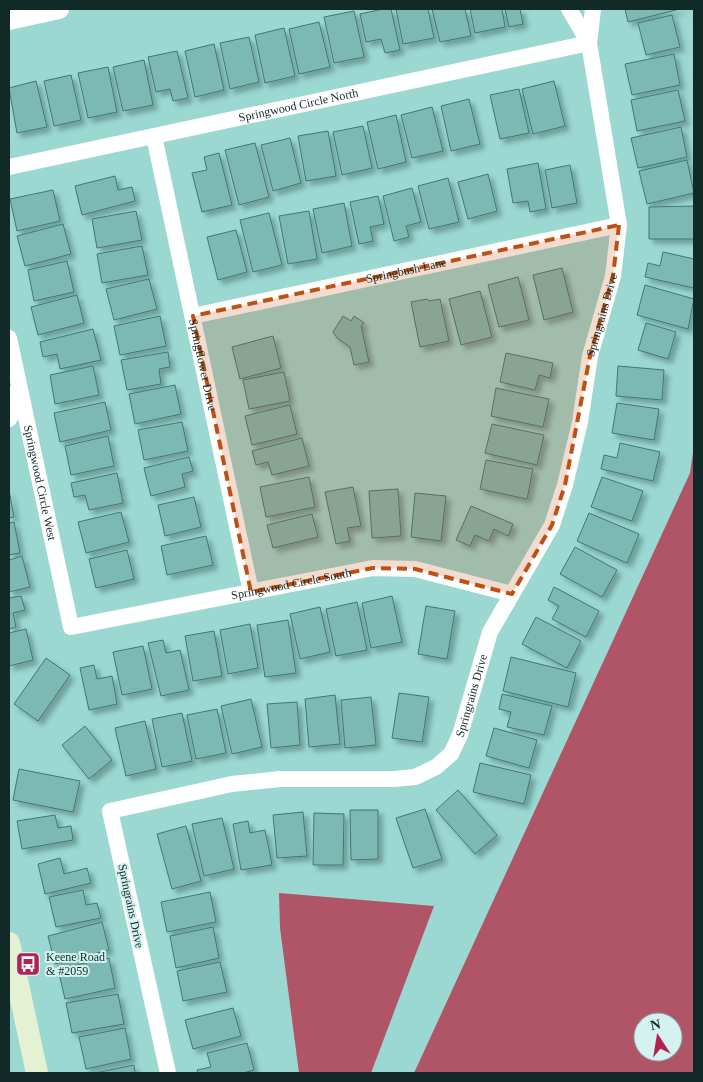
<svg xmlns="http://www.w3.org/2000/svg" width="703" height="1082" viewBox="0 0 703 1082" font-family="'Times New Roman',serif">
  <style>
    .water { fill: #b05468; fill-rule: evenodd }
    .building { fill: #7db9b3; stroke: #3d7973; filter: url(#shadow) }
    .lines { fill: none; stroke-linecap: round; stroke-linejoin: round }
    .minor { stroke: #fff; stroke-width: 16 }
    .tertiary { stroke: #fff; stroke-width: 20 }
    .secondary { stroke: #e4f1d3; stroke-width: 22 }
    .marked { fill: #bd5012; fill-opacity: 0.2; stroke: #bd5012; stroke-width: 4; stroke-dasharray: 10 6; stroke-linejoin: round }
    .labels { text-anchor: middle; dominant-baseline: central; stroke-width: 4; stroke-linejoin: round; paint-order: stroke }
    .street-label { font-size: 12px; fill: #112a28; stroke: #d4f2ef }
    .poi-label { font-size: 12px; fill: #112a28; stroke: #d4f2ef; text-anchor: start }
  </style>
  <defs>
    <filter id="shadow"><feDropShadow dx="4.5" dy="4.5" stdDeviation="2.5" flood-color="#0004"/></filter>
  </defs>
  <rect width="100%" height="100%" fill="#9bd8d2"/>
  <g class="water">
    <path d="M694 446V1073H414L690 473ZM643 1022H673V1052H643Z"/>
    <path d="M279 893 434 906 371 1073H299L280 928Z"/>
  </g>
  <g class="building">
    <path d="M383 9H391L400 50 385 53 381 39 366 42 360 14Z"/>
    <path d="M396 9H428L434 38 403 44Z"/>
    <path d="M432 9H465L471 36 440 42Z"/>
    <path d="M470 9H502L505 27 475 33Z"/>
    <path d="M505 9H520L523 24 509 27Z"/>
    <path d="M625 9H680L628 22Z"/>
    <path d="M354 11 364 57 334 63 324 17Z"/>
    <path d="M672 15 680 47 646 55 638 23Z"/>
    <path d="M319 22 330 67 299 74 289 29Z"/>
    <path d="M284 28 295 76 265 83 255 35Z"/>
    <path d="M249 37 259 82 230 89 220 43Z"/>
    <path d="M214 44 224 90 195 97 185 51Z"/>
    <path d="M177 51 188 98 173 101 170 89 156 92 148 57Z"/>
    <path d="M674 54 680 85 632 95 625 64Z"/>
    <path d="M144 60 153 105 123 111 113 67Z"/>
    <path d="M108 67 117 112 88 118 78 73Z"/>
    <path d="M71 75 81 120 54 126 44 81Z"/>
    <path d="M36 81 47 127 17 133 9 88Z"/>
    <path d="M554 81 565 126 533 134 522 89Z"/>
    <path d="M519 89 529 133 500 139 490 95Z"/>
    <path d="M678 90 685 121 637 131 631 100Z"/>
    <path d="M469 99 480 144 451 151 441 106Z"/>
    <path d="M432 107 443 151 412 158 401 115Z"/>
    <path d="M396 115 406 162 378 169 367 122Z"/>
    <path d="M363 126 372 168 342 175 333 132Z"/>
    <path d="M681 127 687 157 638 168 631 138Z"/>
    <path d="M328 131 336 176 306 181 298 136Z"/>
    <path d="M290 138 301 183 273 191 261 145Z"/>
    <path d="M255 143 269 197 239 205 225 150Z"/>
    <path d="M219 153 232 205 202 212 192 173 207 170 204 157Z"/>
    <path d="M687 160 694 193 647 204 639 171Z"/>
    <path d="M538 163 546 209 530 212 528 201 513 203 507 169Z"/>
    <path d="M570 165 577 203 552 208 545 170Z"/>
    <path d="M488 174 497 211 468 219 458 182Z"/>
    <path d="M115 176 118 190 132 187 135 201 82 215 75 186Z"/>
    <path d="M448 178 459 222 429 229 418 186Z"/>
    <path d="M412 188 421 222 406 226 409 237 394 241 383 196Z"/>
    <path d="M53 190 60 221 17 231 10 199Z"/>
    <path d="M378 196 384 224 370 227 373 241 359 244 350 202Z"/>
    <path d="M344 203 352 246 322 253 313 209Z"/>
    <path d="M694 206V239H649V207Z"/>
    <path d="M136 211 142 240 97 248 92 219Z"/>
    <path d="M309 211 317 259 288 264 279 216Z"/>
    <path d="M269 213 282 265 253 272 240 220Z"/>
    <path d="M63 224 71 254 25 266 17 236Z"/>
    <path d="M236 230 247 272 218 280 207 237Z"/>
    <path d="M142 246 148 275 102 283 97 254Z"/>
    <path d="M663 252 694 259V288L645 277 648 263 660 266Z"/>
    <path d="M67 261 74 292 34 301 28 270Z"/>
    <path d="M562 268 573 312 544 320 533 275Z"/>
    <path d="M518 277 529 320 499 327 488 285Z"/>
    <path d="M149 279 157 309 114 320 106 289Z"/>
    <path d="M645 285 694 299 688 329 637 315Z"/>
    <path d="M480 291 492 337 461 345 449 299Z"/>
    <path d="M77 295 84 323 38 335 31 307Z"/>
    <path d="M427 299 429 301 440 299 449 341 420 347 411 302Z"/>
    <path d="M160 316 166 346 120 355 114 326Z"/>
    <path d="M343 316 351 321 354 316 364 323 361 326 369 362 354 365 350 347 337 338 333 332Z"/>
    <path d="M646 323 676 332 668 359 638 350Z"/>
    <path d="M93 329 101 360 60 369 57 354 43 357 40 342Z"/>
    <path d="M273 336 281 368 240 379 232 347Z"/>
    <path d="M168 352 170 367 159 369 161 384 127 390 121 360Z"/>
    <path d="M506 353 553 363 550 378 539 375 535 390 500 382Z"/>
    <path d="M93 366 99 395 55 404 50 375Z"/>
    <path d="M618 366 664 370 662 400 616 396Z"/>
    <path d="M284 372 290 401 249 409 243 380Z"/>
    <path d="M175 385 181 414 135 424 129 394Z"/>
    <path d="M496 388 549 399 543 427 491 416Z"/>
    <path d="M105 402 111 430 60 442 54 413Z"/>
    <path d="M617 403 659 409 654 440 612 433Z"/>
    <path d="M290 405 297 434 252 445 245 416Z"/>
    <path d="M182 422 188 451 144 460 138 430Z"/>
    <path d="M492 424 544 435 537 465 485 453Z"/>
    <path d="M108 436 114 466 71 475 65 446Z"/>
    <path d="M302 438 309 466 272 475 268 462 256 465 252 451Z"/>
    <path d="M620 443 660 452 653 481 601 469 604 455 617 458Z"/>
    <path d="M189 457 193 471 182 474 185 487 151 496 144 468Z"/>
    <path d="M486 460 533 469 527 499 480 489Z"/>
    <path d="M117 473 123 503 89 510 85 495 74 497 71 483Z"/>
    <path d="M309 477 315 507 266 517 260 487Z"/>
    <path d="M602 477 643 491 632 521 591 507Z"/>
    <path d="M353 487 361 526 347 528 350 541 336 544 325 492Z"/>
    <path d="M398 489 401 536 372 538 369 491Z"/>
    <path d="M9 490 14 517 9 518Z"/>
    <path d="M415 493 446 496 441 541 411 537Z"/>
    <path d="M194 497 201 527 165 536 158 505Z"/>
    <path d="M471 506 513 524 508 536 494 529 489 541 475 535 470 546 456 540Z"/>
    <path d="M121 512 129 542 86 553 78 522Z"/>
    <path d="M589 513 639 534 627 563 577 541Z"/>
    <path d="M312 514 318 537 273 548 267 525Z"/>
    <path d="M14 522 20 553 9 555V523Z"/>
    <path d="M206 536 213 565 167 575 161 546Z"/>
    <path d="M575 547 617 570 602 597 560 574Z"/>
    <path d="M127 550 134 579 96 588 89 559Z"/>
    <path d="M22 556 30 587 9 592V560Z"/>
    <path d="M554 587 599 611 586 637 552 619 559 606 548 600Z"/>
    <path d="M21 596 25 610 13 613 16 627 9 629V598Z"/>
    <path d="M392 596 402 642 371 648 362 603Z"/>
    <path d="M357 602 367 650 336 656 326 609Z"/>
    <path d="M426 606 455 611 447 659 418 654Z"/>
    <path d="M320 607 330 652 300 659 290 614Z"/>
    <path d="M536 617 581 641 567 668 522 644Z"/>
    <path d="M288 620 296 673 265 677 257 625Z"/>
    <path d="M250 624 258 668 228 674 220 630Z"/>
    <path d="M26 629 33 660 9 666V633Z"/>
    <path d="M214 631 222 676 193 681 185 636Z"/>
    <path d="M163 640 166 653 180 650 189 690 161 696 148 643Z"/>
    <path d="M143 646 152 689 122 695 113 652Z"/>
    <path d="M511 657 576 673 568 707 503 691Z"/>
    <path d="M46 658 70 675 38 721 14 704Z"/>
    <path d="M94 665 97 679 112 676 117 704 89 710 80 668Z"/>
    <path d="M399 693 429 697 422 742 392 738Z"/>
    <path d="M502 694 552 706 544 735 507 727 511 712 499 709Z"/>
    <path d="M335 695 340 744 309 747 305 699Z"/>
    <path d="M371 697 376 745 345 748 341 700Z"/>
    <path d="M251 699 262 747 232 754 221 706Z"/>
    <path d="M297 702 300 745 271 748 267 704Z"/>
    <path d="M217 709 226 753 196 759 187 715Z"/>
    <path d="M182 713 192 761 162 767 152 719Z"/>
    <path d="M145 721 156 769 126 776 115 728Z"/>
    <path d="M85 726 112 760 89 779 62 745Z"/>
    <path d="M494 728 537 740 529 768 486 756Z"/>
    <path d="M480 763 531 775 524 804 473 792Z"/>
    <path d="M19 769 80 781 73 812 13 800Z"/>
    <path d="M458 790 497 835 475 854 436 810Z"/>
    <path d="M425 809 442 859 413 868 396 818Z"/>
    <path d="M350 810H378V859L351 860Z"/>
    <path d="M303 812 307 856 277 858 273 815Z"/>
    <path d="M314 813 344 814 343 865H313Z"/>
    <path d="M55 815 58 828 71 826 73 840 22 849 17 821Z"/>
    <path d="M222 818 234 869 204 876 192 824Z"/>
    <path d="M248 821 250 833 265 830 272 865 241 870 233 824Z"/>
    <path d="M186 826 201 881 172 889 157 834Z"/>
    <path d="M60 858 64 874 87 868 91 883 45 894 38 864Z"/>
    <path d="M83 890 86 905 97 903 101 918 56 927 49 897Z"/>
    <path d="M210 892 216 922 167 932 161 902Z"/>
    <path d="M102 922 109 950 55 964 48 936Z"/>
    <path d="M213 927 219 958 176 968 170 936Z"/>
    <path d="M109 958 115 988 65 999 58 969Z"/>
    <path d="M220 962 227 992 183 1001 177 971Z"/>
    <path d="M118 994 124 1024 72 1033 66 1003Z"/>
    <path d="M233 1008 241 1036 193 1049 185 1020Z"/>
    <path d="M125 1028 131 1059 86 1069 79 1037Z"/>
    <path d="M247 1043 254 1070 243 1073H198L197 1070 211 1067 207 1053Z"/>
    <path d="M134 1065 135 1073H95Z"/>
  </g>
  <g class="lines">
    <g class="minor">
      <path d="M569 9 589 43"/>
      <path id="s1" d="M154 136 251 592"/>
      <path id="s2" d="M9 167 589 43"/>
      <path id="s3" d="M193 316 619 225"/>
      <path id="s4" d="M9 338 71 627 373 568 415 569 512 594"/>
      <path d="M9 394 22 400 9 419"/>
      <path id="s5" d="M168 1073 110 811 232 784 280 779H394L415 777 436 767 451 754 460 735 490 632 552 525 565 485 580 422 590 356 613 276 619 225 589 43 593 9"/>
    </g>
    <path class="tertiary" d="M9 20 59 9"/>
    <path class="secondary" d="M9 943 37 1073"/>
  </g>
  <path class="marked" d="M619 225 613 276 590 356 565 485 552 525 512 594 415 569 373 568 251 592 193 316Z"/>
  <defs>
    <symbol id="bus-square" viewBox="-11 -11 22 22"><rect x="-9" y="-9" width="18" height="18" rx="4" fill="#b32251" stroke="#d4f2ef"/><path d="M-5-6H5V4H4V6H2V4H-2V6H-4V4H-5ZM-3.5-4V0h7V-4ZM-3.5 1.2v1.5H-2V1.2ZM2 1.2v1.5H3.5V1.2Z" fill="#fff"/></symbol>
  </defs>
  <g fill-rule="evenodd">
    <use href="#bus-square" x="14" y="950" width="28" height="28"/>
  </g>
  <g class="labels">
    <g class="street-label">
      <text stroke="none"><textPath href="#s2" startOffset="296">Springwood Circle North</textPath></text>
      <text stroke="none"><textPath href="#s3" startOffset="218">Springbush Lane</textPath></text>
      <text stroke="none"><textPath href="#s5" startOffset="1088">Springrains Drive</textPath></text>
      <text stroke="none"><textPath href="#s1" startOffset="234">Springflower Drive</textPath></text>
      <text stroke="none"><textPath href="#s4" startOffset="148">Springwood Circle West</textPath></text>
      <text stroke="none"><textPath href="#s4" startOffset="520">Springwood Circle South</textPath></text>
      <text stroke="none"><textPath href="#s5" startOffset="682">Springrains Drive</textPath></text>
      <text transform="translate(131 906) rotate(78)">Springrains Drive</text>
    </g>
    <g class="poi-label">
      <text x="46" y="957">Keene Road<tspan x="46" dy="14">&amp; #2059</tspan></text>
    </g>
  </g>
  <rect width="703" height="1082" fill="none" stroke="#112a28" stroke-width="20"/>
  <g transform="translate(658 1037) rotate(348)"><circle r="24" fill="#d4f2ef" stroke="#86a29f"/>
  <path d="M0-4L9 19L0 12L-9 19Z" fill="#b32251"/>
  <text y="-8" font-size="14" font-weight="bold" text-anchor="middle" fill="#112a28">N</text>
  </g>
</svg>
